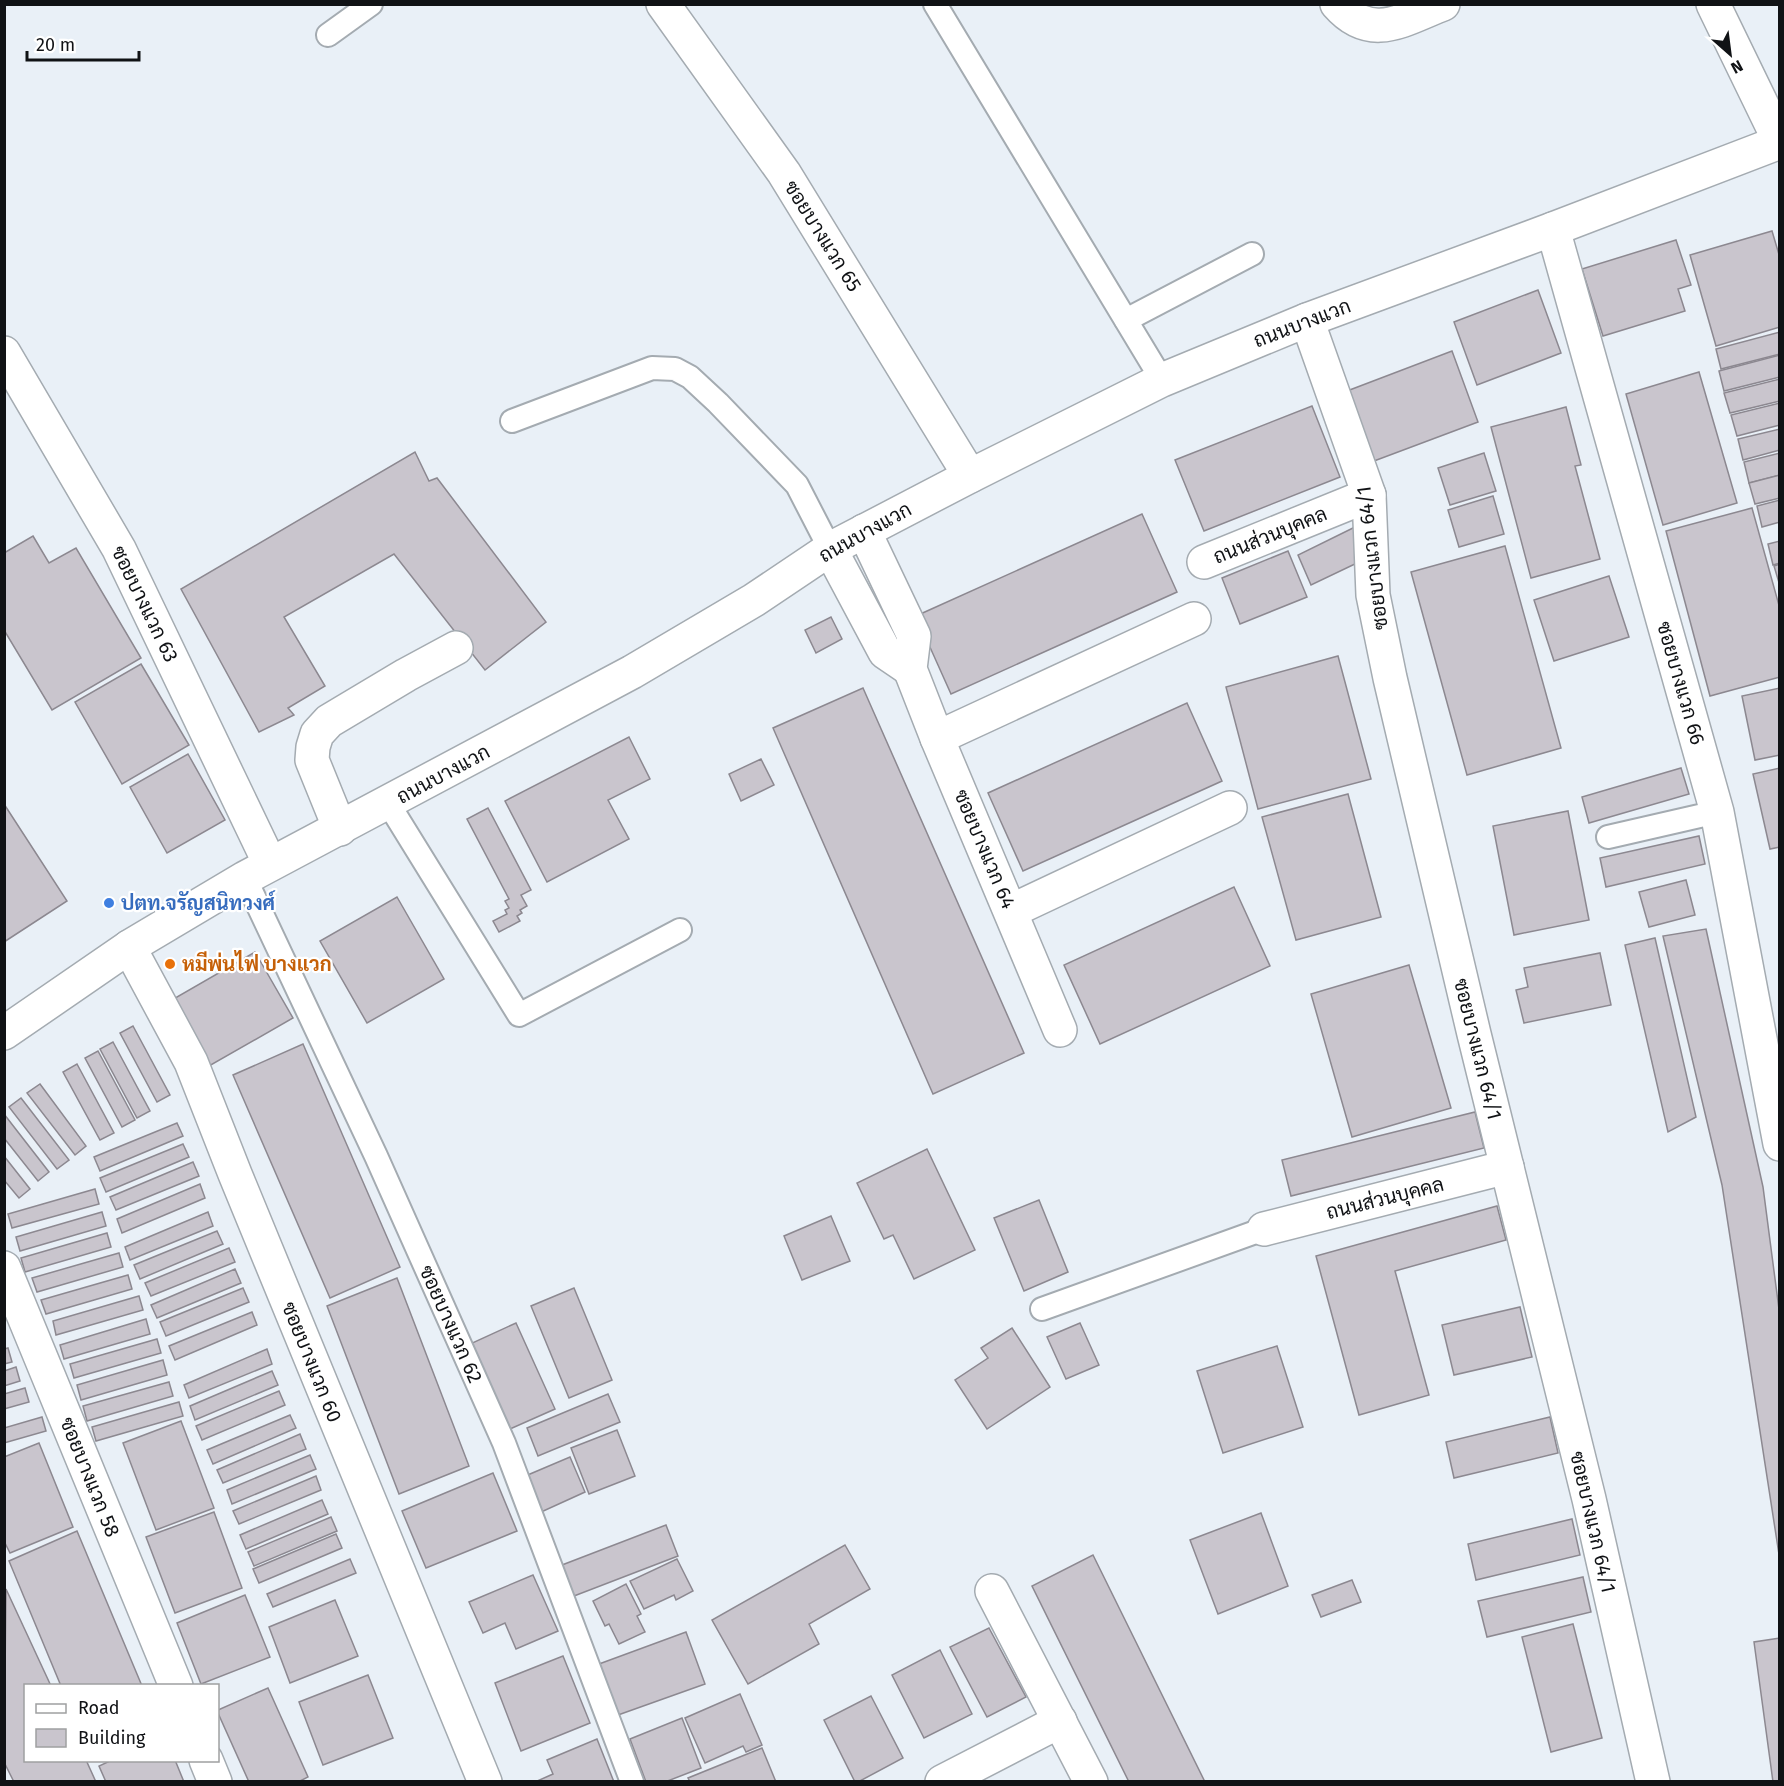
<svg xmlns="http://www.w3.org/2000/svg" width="1784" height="1786" viewBox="0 0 1784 1786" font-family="'Fira Sans',Sarabun,sans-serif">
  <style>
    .building { fill: #c9c5cd; stroke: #8c8890; stroke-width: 1.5 }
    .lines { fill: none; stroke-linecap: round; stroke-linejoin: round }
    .service-casing { stroke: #a4abb1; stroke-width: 26 }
    .minor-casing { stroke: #a4abb1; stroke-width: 36 }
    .secondary-casing { stroke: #a4abb1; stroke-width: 36 }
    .service { stroke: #fff; stroke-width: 22 }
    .minor { stroke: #fff; stroke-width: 33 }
    .secondary { stroke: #fff; stroke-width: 33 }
    .shop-dot { fill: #3f7fe0; stroke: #fff; stroke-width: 2 }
    .food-dot { fill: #e8710a; stroke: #fff; stroke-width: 2 }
    .labels { text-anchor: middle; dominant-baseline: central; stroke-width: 4.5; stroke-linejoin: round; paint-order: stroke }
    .street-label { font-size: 20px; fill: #101215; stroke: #fff }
    .shop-label { font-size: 20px; font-weight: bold; fill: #366cbe; stroke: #fff; text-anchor: start }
    .food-label { font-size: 20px; font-weight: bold; fill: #c56008; stroke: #fff; text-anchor: start }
  </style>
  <rect width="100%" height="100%" fill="#e9f0f7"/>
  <g class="building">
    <path d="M1772 231 1780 258V327L1716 346 1690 255Z"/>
    <path d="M1676 240 1691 285 1678 289 1685 311 1603 336 1582 269Z"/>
    <path d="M1538 290 1561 353 1477 385 1454 322Z"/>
    <path d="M1780 332V354L1721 369 1716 349Z"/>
    <path d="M1452 351 1478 422 1374 461 1347 391Z"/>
    <path d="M1780 355V377L1724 391 1719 371Z"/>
    <path d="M1699 372 1737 503 1663 525 1626 394Z"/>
    <path d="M1780 379V401L1730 413 1724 393Z"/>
    <path d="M1780 403V425L1737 436 1731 415Z"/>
    <path d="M1312 406 1340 477 1204 531 1175 460Z"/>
    <path d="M1566 407 1581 465 1575 466 1600 559 1531 578 1491 427Z"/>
    <path d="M1780 429V450L1743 460 1738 439Z"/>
    <path d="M415 452 429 481 437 478 546 622 485 670 394 554 284 617 325 686 288 708 294 715 259 732 181 589Z"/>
    <path d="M1484 453 1496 491 1450 505 1438 468Z"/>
    <path d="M1780 453V475L1749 483 1744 462Z"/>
    <path d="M1780 475V498L1755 504 1749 483Z"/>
    <path d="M1493 496 1504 534 1459 547 1448 510Z"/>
    <path d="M1780 500V522L1762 527 1757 506Z"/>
    <path d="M1752 508 1780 609V677L1710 696 1666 531Z"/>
    <path d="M1142 514 1177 592 951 694 916 616Z"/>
    <path d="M1355 527 1357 563 1311 585 1298 555Z"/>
    <path d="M33 536 49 563 76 548 141 658 52 710 4 630V553Z"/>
    <path d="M1780 541V563L1773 565 1768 544Z"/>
    <path d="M1505 546 1561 748 1467 775 1411 572Z"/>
    <path d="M1288 551 1307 597 1240 624 1222 578Z"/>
    <path d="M1780 564V586L1774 566Z"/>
    <path d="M1609 576 1629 637 1554 661 1534 600Z"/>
    <path d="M831 617 842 639 816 653 805 630Z"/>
    <path d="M1338 656 1371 779 1258 809 1226 687Z"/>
    <path d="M141 664 189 745 122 784 75 702Z"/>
    <path d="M863 688 1024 1053 933 1094 773 728Z"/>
    <path d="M1780 688V755L1755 760 1742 696Z"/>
    <path d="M1187 703 1222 781 1023 871 988 793Z"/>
    <path d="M629 737 650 779 608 800 629 839 547 882 505 801Z"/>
    <path d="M188 754 225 820 167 853 130 787Z"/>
    <path d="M761 759 774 785 741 801 729 774Z"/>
    <path d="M1681 768 1689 794 1589 823 1582 797Z"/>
    <path d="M1780 768V847L1770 849 1753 774Z"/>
    <path d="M1348 794 1381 917 1296 940 1262 817Z"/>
    <path d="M4 804 67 901 4 942Z"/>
    <path d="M488 808 531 890 521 895 527 906 520 910 522 913 517 916 520 921 499 932 493 921 507 914 505 910 509 908 505 901 509 899 467 819Z"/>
    <path d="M1568 811 1589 920 1514 935 1493 826Z"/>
    <path d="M1699 836 1705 864 1606 887 1600 858Z"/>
    <path d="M1686 880 1695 915 1649 927 1639 892Z"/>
    <path d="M1234 887 1270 966 1100 1044 1064 965Z"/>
    <path d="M397 897 444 979 367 1023 320 941Z"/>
    <path d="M1706 929 1763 1187 1780 1317V1561L1722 1185 1663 936Z"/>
    <path d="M1655 938 1696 1117 1668 1132 1625 945Z"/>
    <path d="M255 952 293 1018 209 1066 170 1001Z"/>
    <path d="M1600 953 1611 1005 1524 1023 1516 990 1528 987 1524 968Z"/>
    <path d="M1409 965 1451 1108 1352 1137 1311 994Z"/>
    <path d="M133 1026 170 1095 157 1102 120 1033Z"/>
    <path d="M113 1042 150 1111 137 1118 100 1049Z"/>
    <path d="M303 1044 400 1267 330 1298 233 1075Z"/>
    <path d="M98 1051 135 1120 122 1127 85 1058Z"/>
    <path d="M77 1064 114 1133 100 1140 63 1072Z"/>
    <path d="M40 1084 86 1146 75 1155 27 1093Z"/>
    <path d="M21 1098 69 1160 57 1169 9 1107Z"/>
    <path d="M1475 1112 1484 1148 1291 1196 1282 1160Z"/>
    <path d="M4 1114 49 1172 38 1181 4 1138Z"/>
    <path d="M177 1123 183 1136 100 1171 94 1157Z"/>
    <path d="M183 1144 189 1157 106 1192 100 1178Z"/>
    <path d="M927 1149 975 1250 914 1279 893 1235 884 1239 857 1183Z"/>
    <path d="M4 1156 30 1189 19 1198 4 1180Z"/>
    <path d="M193 1162 199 1176 116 1210 110 1197Z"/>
    <path d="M200 1184 205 1198 122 1233 117 1219Z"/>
    <path d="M95 1189 99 1204 12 1228 8 1214Z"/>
    <path d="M1039 1200 1068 1272 1024 1291 994 1218Z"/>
    <path d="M1497 1206 1506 1240 1395 1271 1429 1395 1359 1415 1316 1256Z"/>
    <path d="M102 1212 106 1226 20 1251 16 1237Z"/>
    <path d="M208 1212 213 1226 130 1260 125 1247Z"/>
    <path d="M831 1216 850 1261 802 1280 784 1236Z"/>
    <path d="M217 1231 223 1244 140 1279 134 1265Z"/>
    <path d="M107 1233 111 1247 25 1272 21 1258Z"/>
    <path d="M229 1248 235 1262 151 1296 145 1283Z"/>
    <path d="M119 1253 123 1267 37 1292 32 1278Z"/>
    <path d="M235 1269 241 1283 157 1318 151 1305Z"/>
    <path d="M128 1275 132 1289 46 1314 41 1300Z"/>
    <path d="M397 1278 469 1466 399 1494 327 1306Z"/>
    <path d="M243 1288 249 1302 166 1336 160 1322Z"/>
    <path d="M574 1288 612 1380 569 1398 531 1306Z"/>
    <path d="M139 1296 143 1310 56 1335 53 1321Z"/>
    <path d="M1520 1307 1532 1357 1454 1375 1442 1325Z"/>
    <path d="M252 1312 257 1325 175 1360 169 1346Z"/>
    <path d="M146 1319 150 1334 64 1359 60 1345Z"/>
    <path d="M516 1323 555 1409 510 1429 470 1344Z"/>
    <path d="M1080 1323 1099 1365 1066 1379 1047 1337Z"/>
    <path d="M1012 1328 1050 1387 987 1429 955 1380 988 1358 981 1348Z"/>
    <path d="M157 1339 161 1353 74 1378 70 1364Z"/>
    <path d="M1277 1346 1303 1427 1223 1453 1197 1371Z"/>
    <path d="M8 1348 12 1362 4 1364V1349Z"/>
    <path d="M267 1349 272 1364 189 1398 184 1385Z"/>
    <path d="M163 1360 167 1375 81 1400 77 1385Z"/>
    <path d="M16 1367 20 1381 4 1386V1371Z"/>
    <path d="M272 1371 278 1385 195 1420 190 1406Z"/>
    <path d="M169 1382 173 1396 87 1421 83 1406Z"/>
    <path d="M25 1388 29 1402 4 1409V1394Z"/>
    <path d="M279 1391 285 1405 202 1440 196 1426Z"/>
    <path d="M608 1394 620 1422 538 1456 527 1428Z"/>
    <path d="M179 1402 183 1416 96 1441 92 1427Z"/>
    <path d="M290 1415 296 1428 213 1464 207 1450Z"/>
    <path d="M42 1417 46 1431 4 1443V1428Z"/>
    <path d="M1550 1417 1558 1453 1454 1478 1446 1442Z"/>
    <path d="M181 1421 214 1508 156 1530 123 1443Z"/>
    <path d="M617 1430 635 1476 589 1494 571 1448Z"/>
    <path d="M300 1434 306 1449 223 1483 217 1470Z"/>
    <path d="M39 1443 73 1527 10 1553 4 1541V1457Z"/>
    <path d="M310 1455 316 1469 232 1504 227 1490Z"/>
    <path d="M570 1457 585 1492 539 1513 523 1477Z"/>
    <path d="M493 1473 517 1531 426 1568 402 1511Z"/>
    <path d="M316 1476 321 1490 239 1524 233 1511Z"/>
    <path d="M322 1500 328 1514 246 1549 240 1535Z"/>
    <path d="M214 1512 242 1588 175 1613 146 1537Z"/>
    <path d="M1261 1513 1288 1586 1218 1614 1190 1540Z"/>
    <path d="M331 1517 337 1531 254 1566 248 1552Z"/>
    <path d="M1572 1519 1580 1555 1476 1580 1468 1544Z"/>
    <path d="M666 1525 678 1556 574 1596 562 1565Z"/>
    <path d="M77 1531 142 1686H61L9 1561Z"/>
    <path d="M336 1534 342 1548 259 1583 253 1569Z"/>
    <path d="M845 1545 870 1589 809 1624 819 1644 748 1684 712 1620Z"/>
    <path d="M1093 1555 1205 1782H1129L1032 1586Z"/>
    <path d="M350 1559 356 1573 273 1607 267 1594Z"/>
    <path d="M677 1559 693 1591 676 1600 674 1595 644 1609 630 1581Z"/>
    <path d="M533 1575 558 1631 516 1649 505 1623 483 1633 469 1602Z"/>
    <path d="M1583 1577 1591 1612 1487 1637 1478 1601Z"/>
    <path d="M1352 1580 1361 1602 1321 1617 1312 1595Z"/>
    <path d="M626 1584 641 1614 637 1616 645 1632 619 1644 609 1624 605 1626 593 1601Z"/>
    <path d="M6 1589 51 1686H26V1760H86L96 1782H14L4 1762Z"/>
    <path d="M245 1595 270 1657 201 1684 177 1623Z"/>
    <path d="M335 1600 358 1656 290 1683 269 1627Z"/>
    <path d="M1573 1624 1602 1738 1551 1752 1522 1637Z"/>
    <path d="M989 1628 1026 1697 987 1717 950 1647Z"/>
    <path d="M686 1632 705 1684 618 1715 599 1664Z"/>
    <path d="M1780 1638V1782H1773L1754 1642Z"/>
    <path d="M940 1650 972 1714 924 1738 892 1675Z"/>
    <path d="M563 1656 590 1723 521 1751 495 1683Z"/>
    <path d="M368 1675 393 1738 323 1765 299 1702Z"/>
    <path d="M268 1688 308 1777 298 1782H249L218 1713V1710Z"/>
    <path d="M740 1694 762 1745 746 1752 743 1746 705 1763 685 1718Z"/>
    <path d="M871 1696 903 1758 858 1782H855L824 1720Z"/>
    <path d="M682 1718 701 1768 665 1782H646L630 1739Z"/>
    <path d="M597 1739 614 1782H535L553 1774 547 1760Z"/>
    <path d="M762 1748 776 1782H690L688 1778Z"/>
    <path d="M112 1760H175L184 1782H106L99 1766Z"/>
  </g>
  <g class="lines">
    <defs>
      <g id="service">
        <path d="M935 4 1162 380"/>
        <path d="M328 35 371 4"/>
        <path d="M1126 320 1252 254"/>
        <path d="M512 421 652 368 675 369 690 377 718 403 797 485 830 549"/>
        <path d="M388 803 519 1015 680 930"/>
        <path d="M1608 837 1717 812"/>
        <path d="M245 878 376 1156 504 1443 632 1782"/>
        <path d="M1042 1309 1264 1229"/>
      </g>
      <g id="minor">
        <path d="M663 4 784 173 970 476"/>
        <path d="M1337 4C1371 43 1404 19 1443 4"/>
        <path d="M1713 4 1780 142"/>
        <path d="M1553 229 1717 812 1780 1144"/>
        <path d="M1307 320 1369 495 1373 595 1390 678 1474 1034 1589 1499 1653 1782"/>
        <path d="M4 353 119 549 270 864"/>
        <path d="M864 531 914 636 910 669 937 738 1060 1030"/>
        <path d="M830 549 885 652 910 669"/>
        <path d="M1204 562 1369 495"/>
        <path d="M937 738 1194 619"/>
        <path d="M340 829 312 760 313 747 317 734 329 721 406 675 456 648"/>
        <path d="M1011 911 1230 808"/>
        <path d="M129 947 191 1062 235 1174 485 1782"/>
        <path d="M1264 1229 1507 1167"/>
        <path d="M4 1268 176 1686"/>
        <path d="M992 1591 1091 1782"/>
        <path d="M206 1760 215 1782"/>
        <path d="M942 1782 1060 1721"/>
      </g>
      <path id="secondary" d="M4 1033 129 947 245 878 632 672 754 600 830 549 970 476 1162 380 1307 320 1553 229 1780 142"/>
    </defs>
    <use href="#service" class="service-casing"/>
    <use href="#minor" class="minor-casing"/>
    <use href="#secondary" class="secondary-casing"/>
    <use href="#service" class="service"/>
    <use href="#minor" class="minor"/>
    <use href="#secondary" class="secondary"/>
  </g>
  <circle class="shop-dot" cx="109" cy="903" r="6"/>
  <circle class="food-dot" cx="170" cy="964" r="6"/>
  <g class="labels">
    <g class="street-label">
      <text transform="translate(823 236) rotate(58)">ซอยบางแวก 65</text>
      <text transform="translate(1302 323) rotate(-21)">ถนนบางแวก</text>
      <text transform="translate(865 532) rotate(-29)">ถนนบางแวก</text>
      <text transform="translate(1270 535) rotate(-22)">ถนนส่วนบุคคล</text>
      <text transform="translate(1372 558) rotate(-97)">ซอยบางแวก 64/1</text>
      <text transform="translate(145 604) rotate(64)">ซอยบางแวก 63</text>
      <text transform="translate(1681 683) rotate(74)">ซอยบางแวก 66</text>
      <text transform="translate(443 774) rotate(-28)">ถนนบางแวก</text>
      <text transform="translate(985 849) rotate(67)">ซอยบางแวก 64</text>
      <text transform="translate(1478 1049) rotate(76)">ซอยบางแวก 64/1</text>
      <text transform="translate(1385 1198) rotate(-14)">ถนนส่วนบุคคล</text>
      <text transform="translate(451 1324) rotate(66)">ซอยบางแวก 62</text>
      <text transform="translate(312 1362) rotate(68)">ซอยบางแวก 60</text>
      <text transform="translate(90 1477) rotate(68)">ซอยบางแวก 58</text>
      <text transform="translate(1593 1522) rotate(77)">ซอยบางแวก 64/1</text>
    </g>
    <g class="shop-label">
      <text x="121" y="903">ปตท.จรัญสนิทวงศ์</text>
    </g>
    <g class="food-label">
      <text x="182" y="964">หมีพ่นไฟ บางแวก</text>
    </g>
  </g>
  <rect width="1784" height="1786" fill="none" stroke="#101215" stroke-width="12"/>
  <rect x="24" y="1684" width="195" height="78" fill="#ffffff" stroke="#9fa0a1" stroke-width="1.5"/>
  <rect x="36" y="1704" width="30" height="9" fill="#ffffff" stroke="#9fa0a1" stroke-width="1.5"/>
  <text x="78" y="1714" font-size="18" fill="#101215">Road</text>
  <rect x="36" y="1729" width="30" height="18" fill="#c9c5cd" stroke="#9fa0a1" stroke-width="1.5"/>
  <text x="78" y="1744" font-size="18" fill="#101215">Building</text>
  <g transform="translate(1730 54) rotate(152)" stroke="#ffffff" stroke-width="4.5" paint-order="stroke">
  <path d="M0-4.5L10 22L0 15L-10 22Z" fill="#101215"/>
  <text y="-9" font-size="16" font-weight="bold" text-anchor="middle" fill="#101215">N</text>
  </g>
  <path d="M27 51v9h112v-9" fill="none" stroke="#101215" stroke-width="3"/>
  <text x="36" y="51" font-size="18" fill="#101215" stroke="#ffffff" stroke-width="4.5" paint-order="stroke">20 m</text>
</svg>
